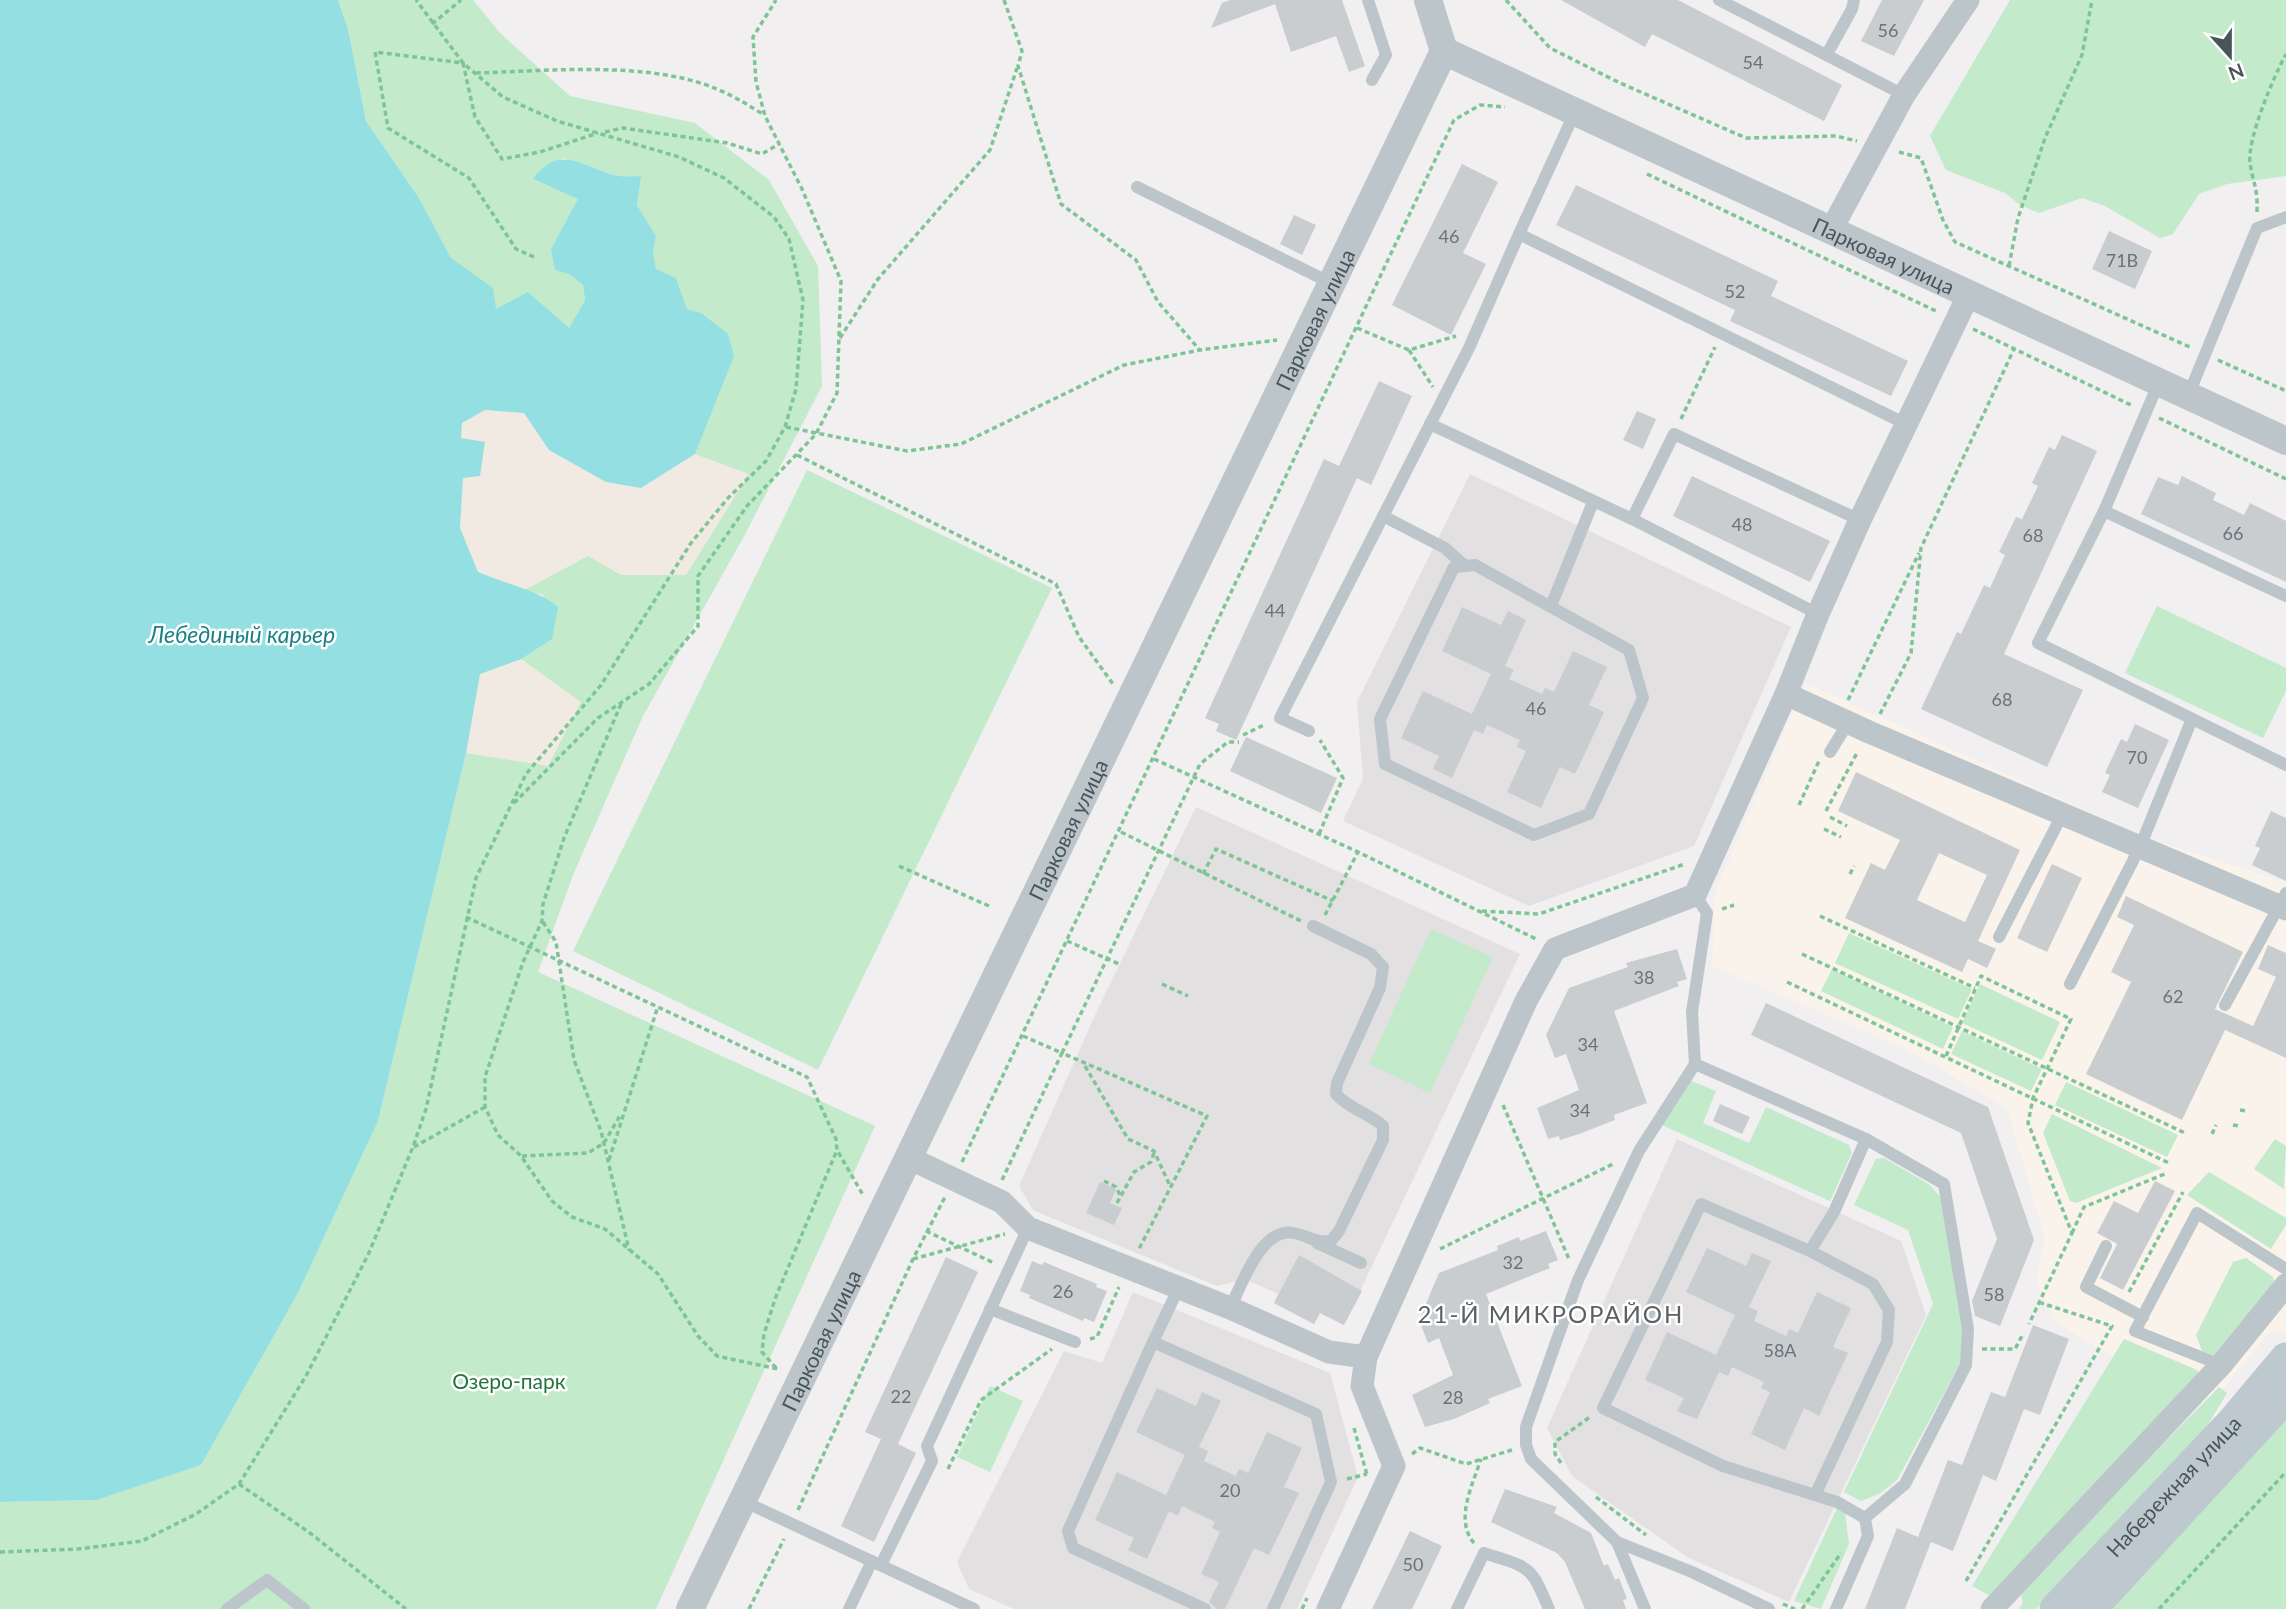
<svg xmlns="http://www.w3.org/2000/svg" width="2286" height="1609" viewBox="0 0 2286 1609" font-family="Lato,sans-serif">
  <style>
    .commercial { fill: #faf3eb }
    .education { fill: #e2e0e1 }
    .green { fill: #c2eacb }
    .sand { fill: #f1eae2 }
    .water { fill: #94dfe2 }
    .building { fill: #cacdd0; fill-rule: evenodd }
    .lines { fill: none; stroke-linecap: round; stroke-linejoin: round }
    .path { stroke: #7ec596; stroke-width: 3.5; stroke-dasharray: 5 3.5; stroke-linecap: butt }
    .service { stroke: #bcc6ca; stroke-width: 12 }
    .minor { stroke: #bcc6ca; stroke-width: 23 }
    .tertiary { stroke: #bcc6ca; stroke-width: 28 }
    .secondary { stroke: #bdc9cf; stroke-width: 33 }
    .labels { text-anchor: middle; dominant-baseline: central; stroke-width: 5; stroke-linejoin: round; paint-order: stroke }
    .number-label { font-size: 18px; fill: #697378 }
    .street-label { font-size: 21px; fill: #49555b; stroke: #fff }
    .park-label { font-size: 21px; fill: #21753d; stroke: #fff }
    .water-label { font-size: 23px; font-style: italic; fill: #1a8286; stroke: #fff }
    .quarter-label { font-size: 24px; letter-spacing: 2px; fill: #5c6163; stroke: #fff }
  </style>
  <rect width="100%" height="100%" fill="#f1eff0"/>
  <path class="commercial" d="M1805 683 2150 839 2286 882V1331L2269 1333 2218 1394V1418L2055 1322 2036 1281 2045 1239 2007 1108 1904 1048 1712 966 1715 892Z"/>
  <g class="education">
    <path d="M1470 474 1791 627 1694 846 1529 906 1343 821 1363 778 1357 702Z"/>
    <path d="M1196 807 1520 954 1344 1325 1320 1313 1314 1324 1274 1303 1278 1294 1245 1279 1217 1286 1054 1219 1033 1210 1019 1186 1096 1013Z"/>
    <path d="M1677 1139 1901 1241 1926 1315 1789 1602 1687 1557 1572 1476 1547 1428Z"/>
    <path d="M1133 1292 1330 1373 1358 1477 1297 1609H1014L969 1589 957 1562 1064 1351 1102 1363Z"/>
  </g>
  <g class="green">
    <path d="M338 0H473L501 34 570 96 695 123 769 180 818 266 822 386 743 538 643 716 573 875 538 972 875 1126 656 1609H0V1502L97 1500 201 1465 299 1291 378 1121 466 753 480 674 544 595 523 591 695 454 709 416 701 313 687 309 676 278 656 269 653 252 656 236 637 205 640 176H616L563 158 534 180 579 198 551 249 569 274 583 285 585 300 569 328 496 309 451 258 419 198 366 121 348 29Z"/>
    <path d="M2010 0H2286V176L2227 184 2199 194 2173 234 2160 238 2105 206 2082 198 2039 213 2020 205 2005 193 1946 170 1930 136Z"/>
    <path d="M807 470 1052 588 818 1070 573 951Z"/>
    <path d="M2157 606 2286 668V691L2263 738 2125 673Z"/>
    <path d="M1431 929 1493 957 1430 1093 1369 1064Z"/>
    <path d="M1849 933 1972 989 1958 1019 1835 963Z"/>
    <path d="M1832 969 1953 1027 1943 1049 1821 991Z"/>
    <path d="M1980 984 2060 1022 2042 1060 1962 1023Z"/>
    <path d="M1962 1031 2042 1069 2031 1091 1951 1054Z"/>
    <path d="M1689 1080 1716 1091 1703 1123 1749 1143 1766 1107 1849 1145 1852 1153 1830 1201 1662 1125Z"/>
    <path d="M2066 1082 2178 1135 2167 1157 2055 1105Z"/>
    <path d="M2052 1114 2162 1168 2076 1203 2070 1201 2043 1133Z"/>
    <path d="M2275 1139 2286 1146 2284 1189 2254 1169Z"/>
    <path d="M1884 1158 1930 1185 1940 1197 1965 1339 1962 1360 1897 1480 1879 1494 1861 1501 1844 1492 1933 1304 1908 1230 1854 1205 1876 1159Z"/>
    <path d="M2209 1172 2286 1218V1225L2271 1249 2187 1195Z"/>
    <path d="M2246 1258 2273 1277 2275 1284 2215 1356 2202 1351 2196 1335 2233 1262Z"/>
    <path d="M2124 1339 2197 1370 2200 1377 1996 1599 1972 1586Z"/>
    <path d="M990 1386 1023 1401 990 1472 957 1457Z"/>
    <path d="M2219 1387 2227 1393 2200 1438 2036 1609H2019L2023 1603 2020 1589Z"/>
    <path d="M2286 1413V1609H2107Z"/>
    <path d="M1838 1506 1845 1512 1849 1544 1821 1609 1794 1601Z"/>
  </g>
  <g class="sand">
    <path d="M485 410 524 413 549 450 641 488 695 454 749 474 686 575H621L588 556 523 591 478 572 460 528 463 478 485 442 461 438 462 423Z"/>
    <path d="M521 659 581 702 548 766 466 753 480 674Z"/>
  </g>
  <path class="water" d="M0 0H338L348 29 366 121 419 198 451 258 493 288 496 309 528 292 569 328 585 300 583 285 569 274 555 270 551 249 578 199 533 179C559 144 579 165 613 175 621 177 632 176 641 176L637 205 656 236 653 252 656 269 676 278 687 309 701 313 728 334 734 356 695 454 641 488 606 482 549 450 524 413 485 410 462 423 461 438 485 442 480 476 463 478 460 528 478 572C503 583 538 590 558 607L552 639 521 659 480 674 466 753 378 1121 299 1291 201 1465 97 1500 0 1502Z"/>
  <g class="building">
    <path d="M1230 0H1342L1365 66 1349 72 1336 36 1291 52 1275 4 1211 28 1222 3Z"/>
    <path d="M1561 0H1678L1842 85 1824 121 1652 34 1645 47Z"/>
    <path d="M1882 0H1924L1894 56 1861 41Z"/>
    <path d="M1462 164 1498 182 1463 253 1486 264 1451 335 1392 305Z"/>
    <path d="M1576 185 1778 281 1771 296 1908 361 1891 396 1730 321 1735 310 1556 225Z"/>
    <path d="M1294 215 1316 225 1302 255 1280 244Z"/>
    <path d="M2109 231 2152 251 2135 289 2092 269Z"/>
    <path d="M1379 381 1412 396 1371 485 1357 478 1236 740 1216 731 1219 724 1205 718 1324 459 1339 466Z"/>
    <path d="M1637 411 1656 419 1643 449 1623 440Z"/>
    <path d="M2062 435 2097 451 2004 654 2083 690 2047 767 1921 709 1957 632 1961 634 1984 585 1990 588 2005 555 1999 552 2016 517 2022 519 2038 486 2032 483 2049 447 2055 450Z"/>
    <path d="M1692 476 1830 541 1810 582 1673 516Z"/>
    <path d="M2182 476 2216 493 2213 500 2244 515 2250 503 2286 521V582L2141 514 2158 477 2178 485Z"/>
    <path d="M1462 607 1501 625 1508 611 1526 620 1505 666 1514 670 1509 679 1542 694 1545 688 1554 692 1573 651 1607 667 1589 705 1604 712 1588 747 1575 774 1560 767 1541 808 1507 792 1526 751 1517 747 1520 740 1487 725 1483 734 1474 730 1452 778 1433 769 1439 756 1401 738 1423 691 1472 714 1491 674 1442 651Z"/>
    <path d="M2135 724 2169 740 2138 808 2102 792 2110 775 2105 773 2121 739 2127 742Z"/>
    <path d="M1246 737 1337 778 1321 813 1230 771Z"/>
    <path d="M1856 772 2020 850 1978 941 1996 949 1987 968 1968 959 1962 972 1845 918 1871 863 1885 870 1900 840 1838 811ZM1939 853 1987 875 1965 922 1917 900Z"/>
    <path d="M2271 811 2286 818V881L2252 865 2260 848 2255 846Z"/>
    <path d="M2052 864 2082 878 2047 952 2017 938Z"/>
    <path d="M2126 896 2243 952 2215 1009 2253 1026 2276 977 2258 969 2268 945 2286 953V1058L2225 1030 2182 1120 2086 1074 2131 982 2111 972 2134 925 2117 917Z"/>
    <path d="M1677 949 1687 979 1677 982 1679 986 1614 1011 1647 1103 1614 1115 1615 1120 1579 1134 1560 1140 1559 1136 1548 1139 1537 1108 1579 1090 1566 1054 1555 1058 1546 1035 1569 988 1628 967 1626 963Z"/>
    <path d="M1766 1003 1988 1107 2034 1240 2000 1326 1975 1316 1972 1301 1997 1239 1961 1133 1751 1035Z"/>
    <path d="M1720 1104 1750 1117 1742 1134 1713 1121Z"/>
    <path d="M2155 1181 2175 1191 2123 1290 2100 1278 2117 1244 2097 1233 2114 1201 2138 1213Z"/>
    <path d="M1100 1182 1116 1189 1110 1203 1122 1208 1114 1225 1086 1213Z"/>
    <path d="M1546 1231 1558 1260 1548 1264 1550 1268 1486 1294 1522 1386 1488 1399 1490 1403 1454 1419 1425 1427 1412 1395 1453 1375 1439 1338 1428 1343 1419 1320 1439 1273 1498 1250 1497 1246 1519 1237 1520 1241Z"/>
    <path d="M1707 1248 1746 1266 1752 1253 1771 1261 1749 1307 1758 1311 1754 1321 1786 1336 1789 1329 1798 1333 1817 1292 1851 1308 1833 1347 1848 1353 1819 1416 1804 1408 1785 1450 1751 1434 1770 1392 1761 1388 1764 1382 1732 1367 1728 1376 1719 1372 1697 1419 1677 1411 1684 1398 1645 1380 1667 1332 1716 1355 1735 1315 1686 1292Z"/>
    <path d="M1299 1255 1362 1291 1344 1325 1320 1313 1314 1324 1274 1303Z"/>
    <path d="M946 1257 978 1272 898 1444 916 1453 874 1542 841 1526 881 1439 865 1432Z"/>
    <path d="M1032 1261 1042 1265 1044 1262 1097 1284 1096 1287 1107 1291 1094 1322 1084 1318 1083 1321 1029 1298 1030 1295 1020 1291Z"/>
    <path d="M2033 1325 2069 1339 2040 1415 2024 1409 1996 1481 1983 1475 1953 1551 1931 1542 1905 1609H1865L1897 1528 1918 1537 1948 1460 1962 1465 1991 1392 2005 1397Z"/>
    <path d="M1157 1388 1196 1406 1202 1392 1221 1401 1199 1447 1208 1451 1204 1461 1236 1476 1239 1469 1248 1473 1267 1432 1302 1448 1284 1487 1299 1493 1269 1555 1254 1548 1225 1609H1217L1209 1602 1219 1582 1201 1574 1220 1532 1212 1528 1215 1522 1182 1506 1178 1516 1169 1511 1147 1559 1128 1550 1134 1538 1095 1520 1117 1472 1166 1495 1185 1455 1136 1432Z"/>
    <path d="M1505 1489 1557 1507 1554 1513 1591 1533 1604 1566 1608 1564 1615 1580 1619 1578 1627 1599 1623 1600 1626 1609H1585L1565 1562 1557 1553 1491 1522Z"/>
    <path d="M1410 1531 1442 1546 1425 1582 1412 1609H1372Z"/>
  </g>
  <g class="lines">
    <g class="path">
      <path d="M1004 0 1022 51 1018 66 1061 204 1136 260 1158 302 1199 349"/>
      <path d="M1506 0 1550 48 1620 83 1746 138 1836 136 1857 141"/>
      <path d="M432 24 461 0"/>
      <path d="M476 73C547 71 644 61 712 87 730 94 747 104 764 115"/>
      <path d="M605 132 623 128 727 143 762 154 779 144"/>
      <path d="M1899 152 1921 158 1943 220 1955 242 2192 348"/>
      <path d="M1647 174 1938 312"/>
      <path d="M2257 212C2258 188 2253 183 2250 163 2247 139 2274 76 2286 54"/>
      <path d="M534 257 516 249 469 178 388 128 375 52 463 63 475 117 502 159 540 152 598 133"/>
      <path d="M2009 266 2018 218 2045 138 2082 55 2092 0"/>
      <path d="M1357 328 1409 350 1456 336"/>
      <path d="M1973 329 2133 406"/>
      <path d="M840 338 878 279 990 150 1017 68"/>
      <path d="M1409 350 1433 387"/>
      <path d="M2218 360 2286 391"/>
      <path d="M2159 418 2286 479"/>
      <path d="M1681 419 1715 347"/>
      <path d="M786 427 907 451 961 444 1124 365 1200 350 1277 340"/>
      <path d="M797 455 1056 584 1079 637 1113 684"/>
      <path d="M1848 700 1919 553"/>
      <path d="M621 704 564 838 543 904 542 921 523 962 485 1077V1107L498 1135 521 1156 552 1201 572 1217 605 1229 658 1274 698 1336 717 1356 778 1369"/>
      <path d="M1880 714 1911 653 1921 548 2014 349"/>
      <path d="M1243 735 1266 724"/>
      <path d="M1154 759 1358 852 1536 939"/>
      <path d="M514 803 598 718 649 684 698 626V576L747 506 816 434 837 393 841 281 802 189 765 116 756 82 753 37 776 0"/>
      <path d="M1799 805 1819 761"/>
      <path d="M1826 811 1858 751"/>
      <path d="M1830 817 1847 826"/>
      <path d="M1824 829 1841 837"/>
      <path d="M1121 832 1301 921"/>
      <path d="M1319 834 1343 778 1320 740"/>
      <path d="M899 866 989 906"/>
      <path d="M1203 874 1216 849 1333 901"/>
      <path d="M1850 874 1854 866"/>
      <path d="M1722 909 1734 905"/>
      <path d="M1482 911 1539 914 1685 864"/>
      <path d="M1325 915 1358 852"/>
      <path d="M1820 916 1975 988"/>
      <path d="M466 917 807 1077 836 1139 837 1150 863 1195"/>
      <path d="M543 922 556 942 574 1060 601 1131 629 1250"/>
      <path d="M1067 941 1119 964"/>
      <path d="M1802 954 2185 1133"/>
      <path d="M1787 982 2171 1164"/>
      <path d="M1162 984 1188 996"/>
      <path d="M1023 1036 1062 1053 1200 764 1228 742H1239"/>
      <path d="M1946 1056 1981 976 2071 1019 2033 1098 2028 1123 2072 1233 2029 1324"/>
      <path d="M1085 1066 1128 1139 1154 1151 1170 1186"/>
      <path d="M1503 1105 1569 1259"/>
      <path d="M2240 1110 2246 1111"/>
      <path d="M2233 1125 2239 1126"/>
      <path d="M2212 1134 2216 1125"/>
      <path d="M414 1147 485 1107"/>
      <path d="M522 1156 588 1153 604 1143 621 1114"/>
      <path d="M609 1160 658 1006"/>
      <path d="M962 1162 1454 120 1480 105 1505 107"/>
      <path d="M1002 1180 1062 1053 1207 1116 1139 1249"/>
      <path d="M1104 1181 1116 1187 1120 1195"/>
      <path d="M1117 1203 1134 1172 1151 1162 1154 1153"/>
      <path d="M926 1231 994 1263"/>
      <path d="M2072 1233 2084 1207 2167 1173"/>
      <path d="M1440 1249 1615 1163"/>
      <path d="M913 1259 1005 1234"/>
      <path d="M2129 1292 2183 1192"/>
      <path d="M1090 1339 1097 1337 1119 1287"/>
      <path d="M1982 1349H2015L2023 1334"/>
      <path d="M776 1368 762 1352 764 1334 775 1299 837 1150"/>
      <path d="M1354 1428 1367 1475"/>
      <path d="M1412 1454 1420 1448 1466 1464 1512 1450"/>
      <path d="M1561 1463 1555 1454V1442L1590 1417"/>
      <path d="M948 1469 981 1400 1052 1349"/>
      <path d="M1347 1479 1367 1474"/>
      <path d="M239 1484 310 1533 406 1609"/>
      <path d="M1596 1497 1646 1535"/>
      <path d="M798 1510 913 1259 945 1197"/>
      <path d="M1474 1543C1454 1520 1473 1484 1481 1459"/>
      <path d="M0 1552 78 1549 142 1541 196 1514 239 1484 306 1376 368 1255 413 1147 426 1109 476 878 526 774 601 685 691 543 728 498 766 461 785 427 796 389 803 300 789 239 774 217 724 178 679 157 557 121 503 97 463 63 416 0"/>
      <path d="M1966 1581 2112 1326 2041 1303"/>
      <path d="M1783 1604 1795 1609"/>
      <path d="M749 1609 784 1539"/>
      <path d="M1302 1609 1307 1598"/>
      <path d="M1802 1609 1841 1553"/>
      <path d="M2159 1609 2286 1472"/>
    </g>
    <g class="service">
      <path d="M1368 0 1386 55 1372 80"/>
      <path d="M1719 0 1904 95"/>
      <path d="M1827 54 1852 9 1854 0"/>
      <path d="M1575 112 1519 234 1906 424"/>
      <path d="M1137 187 1331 283"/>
      <path d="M2159 382 2104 511 2038 643 2286 765"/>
      <path d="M2188 396 2257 228 2286 217"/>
      <path d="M1430 424 1632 519 1818 614"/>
      <path d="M2104 511 2286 596"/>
      <path d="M1383 516 1445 548 1465 566"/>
      <path d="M1632 519 1674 434 1860 520"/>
      <path d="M1475 565 1629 650 1643 698 1589 814 1534 835 1385 764 1380 719 1454 567Z"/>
      <path d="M1551 606 1593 502"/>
      <path d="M1309 731 1280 718 1469 348 1519 234"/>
      <path d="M1830 752 1848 723"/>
      <path d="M1999 937 2063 813"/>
      <path d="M2070 984 2140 847 2192 719"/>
      <path d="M2225 1005 2286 893"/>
      <path d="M1695 1064 1866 1139 1944 1184 1968 1329 1966 1365 1905 1484 1865 1518 1868 1536 1836 1609"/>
      <path d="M1701 1204 1810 1251 1873 1284 1889 1310 1887 1342 1815 1495 1723 1466 1603 1408Z"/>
      <path d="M1317 1243 1361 1263"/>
      <path d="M2106 1246 2086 1287 2143 1317"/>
      <path d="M1810 1251 1834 1212 1866 1139"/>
      <path d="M1230 1308C1242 1285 1261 1226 1294 1233 1309 1236 1315 1243 1331 1241L1339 1231 1383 1140V1126C1369 1113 1349 1109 1336 1094L1337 1083 1380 988 1383 967 1371 954 1313 926"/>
      <path d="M990 1309 1075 1342"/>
      <path d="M1153 1342 1179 1287"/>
      <path d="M2221 1365 2135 1331 2197 1213 2286 1269"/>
      <path d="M1815 1495 1837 1502 1865 1518"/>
      <path d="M743 1501 974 1609"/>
      <path d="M1617 1542 1692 1572 1769 1609"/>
      <path d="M881 1565 932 1461 927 1446 1028 1228"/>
      <path d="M227 1609 267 1580 304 1609"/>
      <path d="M849 1609 872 1561"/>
      <path d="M1205 1609 1073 1548 1068 1531 1153 1342 1316 1414 1331 1482 1273 1609"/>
      <path d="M1457 1609 1484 1553C1530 1568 1530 1564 1549 1609"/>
      <path d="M1645 1609 1617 1542 1531 1459 1526 1445V1427L1578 1280 1639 1151 1695 1064 1692 1012 1707 913 1695 895"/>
    </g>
    <g class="minor">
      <path d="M1831 230 1904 95 1968 0"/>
      <path d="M1786 694 1869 732 2286 909"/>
      <path d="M909 1158 1002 1202 1028 1228 1230 1308 1329 1352 1366 1357 1526 1001 1555 949 1695 895 1786 694 1818 614 1860 520 1969 294"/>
      <path d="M1328 1609 1394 1466 1362 1386 1366 1357"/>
      <path d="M1992 1609 2221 1365 2286 1285"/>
    </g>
    <g class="tertiary">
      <path id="s1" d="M1444 51 2286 441"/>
      <path id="s2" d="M690 1609 1444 51 1428 0"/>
    </g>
    <g class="secondary">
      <path id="s3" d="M2056 1609 2233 1422 2286 1359"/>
      <path d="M2090 1609 2286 1396"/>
    </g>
  </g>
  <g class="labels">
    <g class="number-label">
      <text x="1888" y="30">56</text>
      <text x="1753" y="62">54</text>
      <text x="1449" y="236">46</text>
      <text x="2122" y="260">71В</text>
      <text x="1735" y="291">52</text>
      <text x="1742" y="524">48</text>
      <text x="2233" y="533">66</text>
      <text x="2033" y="535">68</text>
      <text x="1275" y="610">44</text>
      <text x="2002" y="699">68</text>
      <text x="1536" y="708">46</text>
      <text x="2137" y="757">70</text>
      <text x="1644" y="977">38</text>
      <text x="2173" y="996">62</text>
      <text x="1588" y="1044">34</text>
      <text x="1580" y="1110">34</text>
      <text x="1513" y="1262">32</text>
      <text x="1063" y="1291">26</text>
      <text x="1994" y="1294">58</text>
      <text x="1780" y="1350">58А</text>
      <text x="901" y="1396">22</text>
      <text x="1453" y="1397">28</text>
      <text x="1230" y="1490">20</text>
      <text x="1413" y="1564">50</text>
    </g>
    <g class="street-label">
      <text stroke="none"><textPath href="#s1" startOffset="485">Парковая улица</textPath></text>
      <text stroke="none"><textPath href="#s2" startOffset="1433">Парковая улица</textPath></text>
      <text stroke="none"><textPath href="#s2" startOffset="866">Парковая улица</textPath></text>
      <text stroke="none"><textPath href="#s2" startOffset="299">Парковая улица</textPath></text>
      <text stroke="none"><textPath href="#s3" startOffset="170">Набережная улица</textPath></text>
    </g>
    <g class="park-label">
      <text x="509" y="1380">Озеро-парк</text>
    </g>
    <g class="water-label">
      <text x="242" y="634">Лебединый карьер</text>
    </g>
    <g class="quarter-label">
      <text x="1551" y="1313">21-Й МИКРОРАЙОН</text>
    </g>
  </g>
  <g transform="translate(2230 56) rotate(159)" stroke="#ffffff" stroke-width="5" paint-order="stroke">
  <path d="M0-5L12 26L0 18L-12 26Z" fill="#49555b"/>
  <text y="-10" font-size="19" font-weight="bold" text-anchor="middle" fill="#49555b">N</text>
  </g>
</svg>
